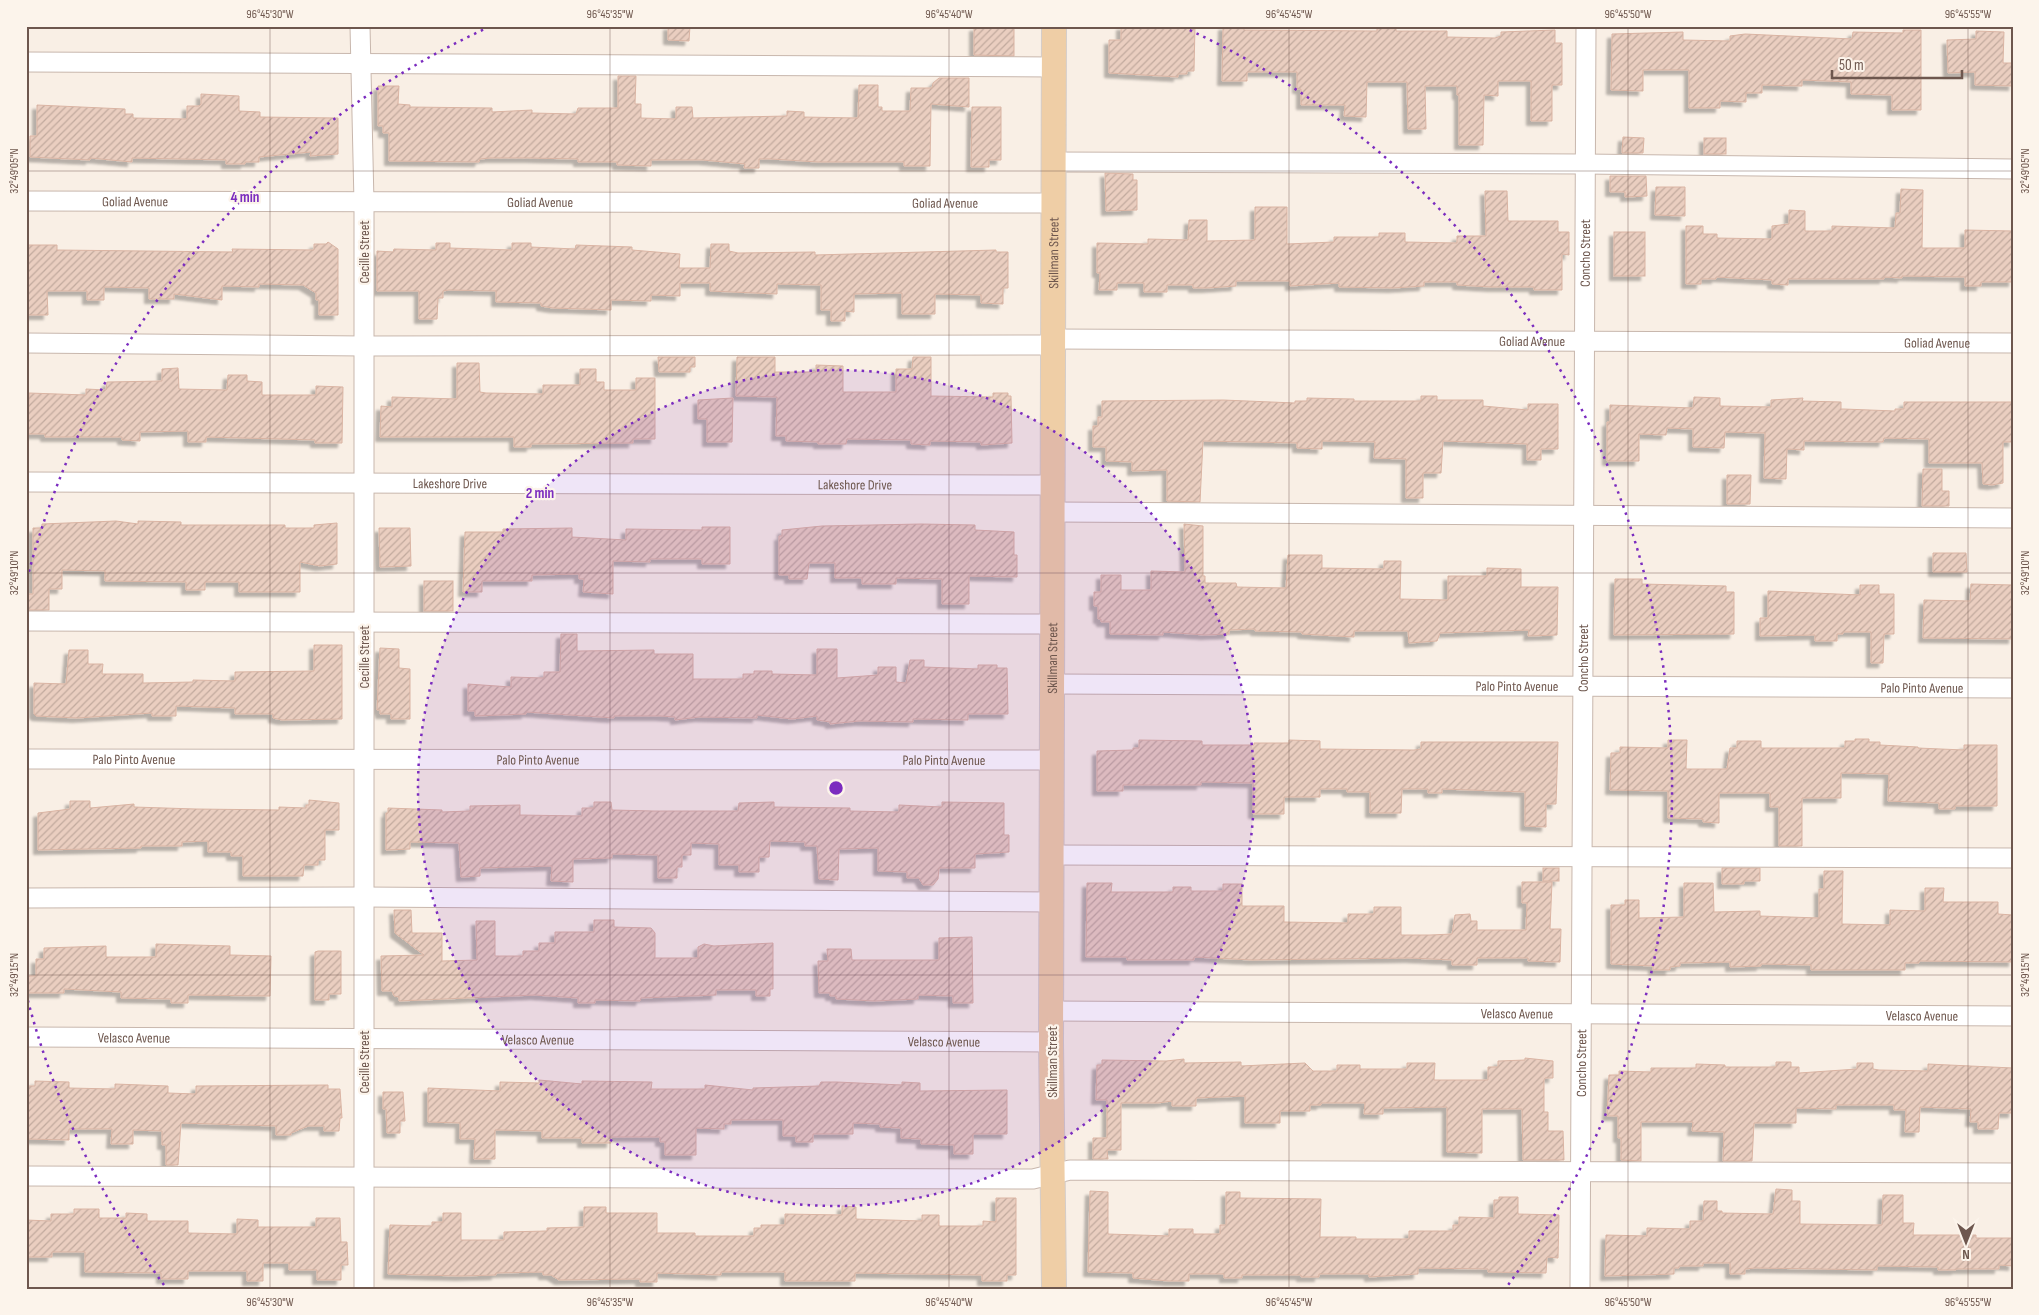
<svg xmlns="http://www.w3.org/2000/svg" width="2039" height="1315" viewBox="0 0 2039 1315" font-family="'Sofia Sans Condensed',sans-serif">
  <style>
    .building { fill: url(#building-hatch); stroke: #dab4a3; filter: url(#shadow) }
    .lines { fill: none; stroke-linecap: round; stroke-linejoin: round }
    .minor-casing { stroke: #c8b7ad; stroke-width: 21 }
    .major-casing { stroke: #d4cdca; stroke-width: 26 }
    .minor { stroke: #fff; stroke-width: 19 }
    .major { stroke: #efcea6; stroke-width: 24 }
    .ticks { fill: none; stroke: #6e574e; stroke-width: 1; stroke-opacity: 0.45 }
    .ring { fill: none; stroke: #7b2cbf; stroke-width: 2.5; stroke-dasharray: 2.5 5 }
    .labels { text-anchor: middle; dominant-baseline: central; stroke-width: 4.5; stroke-linejoin: round; paint-order: stroke }
    .street-label { font-size: 14px; fill: #6e574e; stroke: #fcf4eb }
    .centre { fill: #7b2cbf; stroke: #fcf4eb; stroke-width: 2.5 }
    .ring-label { font-size: 15px; text-anchor: middle; font-weight: bold; fill: #7b2cbf; stroke: #fcf4eb; stroke-width: 4.5; stroke-linejoin: round; paint-order: stroke }
    .neatline { fill: none; stroke: #6e574e; stroke-width: 2 }
    .ticks-label { font-size: 12px; text-anchor: middle; fill: #6e574e }
  </style>
  <defs>
    <pattern id="building-hatch" width="6" height="6" patternUnits="userSpaceOnUse" patternTransform="scale(1.25)"><rect width="6" height="6" fill="#eacec0"/><path d="M-1 1l2-2M0 6l6-6M5 7l2-2" fill="none" stroke="#c2aa9e"/></pattern>
    <filter id="shadow"><feDropShadow dx="-4.5" dy="4.5" stdDeviation="1" flood-color="#0004"/></filter>
  </defs>
  <rect width="100%" height="100%" fill="#f9efe5"/>
  <g class="building">
    <path d="M668 26H690L689 41 668 40Z"/>
    <path d="M1121 26H1195L1194 71H1187V74H1178V77L1109 73V40H1121Z"/>
    <path d="M1223 26H1244V30L1377 31V28H1396V31H1447V37L1495 38 1501 36V32L1555 30V43H1562V85H1552V121H1531V81H1498V96L1484 95 1483 145H1459V95H1457V86H1425L1426 129H1408L1407 82H1367L1366 117 1344 116 1345 105H1301V89H1297V72H1247V81H1222Z"/>
    <path d="M974 27H1014V56L974 55Z"/>
    <path d="M1903 30H1921V110H1892V95L1851 94V82L1802 80V86L1762 85V93H1746V102L1720 101V108H1689V70H1643V91L1611 90 1612 34 1683 32V40L1730 41V36L1745 34 1852 39 1853 32 1903 33Z"/>
    <path d="M1976 31 2004 32 2003 63H2013V86L1975 85V72L1948 73 1947 40 1976 39Z"/>
    <path d="M618 76H636L635 104H641V118L676 119V107H692L693 118 787 116V111L804 112V117L858 118 859 85H878V107H882V111H910L911 88H932L933 83 939 78H969V107L931 104 930 166H904V162H818L771 159H759V168H744L745 164 703 160H651V166L617 165V162H578V159L530 158H490L480 159 479 162 389 161V133H383V126H378V86H399L398 104 410 105V107L492 108V112L532 110V113L576 114 578 108H618Z"/>
    <path d="M201 94 239 96V111L260 112V117L338 118V154L310 156 311 152 259 157V162H245V164H226V160L132 158V162L90 158V160L30 157V136H37V105L125 109V114H133V118L187 119V106H199L201 104Z"/>
    <path d="M972 107H1001V160H989V167H971Z"/>
    <path d="M1623 137 1644 138 1643 153H1622Z"/>
    <rect x="1704" y="138" width="22" height="16"/>
    <path d="M1105 173 1133 174V180H1137V210L1106 211Z"/>
    <path d="M1610 176H1646L1647 196 1625 197V192H1610Z"/>
    <path d="M1656 187H1685V216L1655 215Z"/>
    <path d="M1901 189 1923 190 1922 248H1965V230L2013 231V282H1981V286H1965V277L1902 276V278L1884 277V279H1788V285L1772 284V280L1716 277V279H1701V284H1686V226H1703V234H1717V238L1772 239V226L1789 224V210L1805 211V231H1832V226L1895 228 1896 213H1900Z"/>
    <path d="M1485 191H1507L1508 221H1558V232H1569V255L1562 254V290H1534V287H1491L1457 285V282H1424V286L1393 288 1339 287V283L1290 286V281H1236V286L1207 288H1193V285H1167V292H1144V283H1117V290H1099L1100 273H1097V243L1148 244V239L1188 240 1189 220H1207V241L1255 240V207H1287V244L1334 242V237H1379V233H1405V242L1457 243V236H1486Z"/>
    <rect x="1614" y="232" width="31" height="44"/>
    <path d="M328 242 338 249V315H319V300H316V293L303 285 259 284V287L222 286V300L174 294V299H149V288L104 287V300H87V291H47L48 315H26V245H57V250L233 252 232 249 314 250V244H326Z"/>
    <path d="M436 243H450V248L512 250V243H531V247L575 249 576 245 632 247V250L680 254 679 268H710L711 244H729V251L738 253 815 252V255L996 250V252H1008V288H1003V304L981 303V295L935 294V314H902V293L854 294V312L845 311V321H831V310H821V285L777 284V294L710 291V283H680V296L651 295V301L611 300V310L553 308 541 306V303L496 302V291L449 290 443 291V298H438L437 319H419V291H377V251L393 252 394 249 436 250Z"/>
    <path d="M658 357H695V367H690V372H659Z"/>
    <path d="M737 357H775V372H816V365L843 366V392H896V369H912L913 357H931V396L993 397V393H1008V396H1011L1012 443 981 445V442L930 441V445L911 444V440L847 439 846 444H818V442L786 441V436H776L777 397 736 396Z"/>
    <path d="M457 363H479L480 392 486 393 543 394V385H580V369H596V382H604V390H636V378H655V439H633V443L531 444V447H514V437H380L381 406 392 407V397L457 399Z"/>
    <path d="M178 368 179 389 227 390 228 375H247V381L262 382V395H316V386L343 387 342 443H315V440L206 437V442H188V431L140 432V441L122 440V437H45V434H28L29 393 86 395V389L106 390 107 382 162 381V369Z"/>
    <path d="M1421 396H1437V400H1483V406L1528 410V404H1558V449H1541V460H1527V444L1443 441 1441 473H1423V498H1406V459L1374 458 1375 442 1322 441V449L1297 448V443L1203 441 1200 502 1167 501V470L1132 471V462L1106 461V447H1093V426H1098V417H1102V401L1223 400 1295 403V401H1307V398L1354 399V401H1421Z"/>
    <path d="M1694 397 1720 398V406L1771 407V400L1803 398 1802 401 1841 402V409H1844L1895 411V409H1904V402H2013V442H2003V483L1992 485 1983 484 1982 463H1929V439L1884 438 1883 442 1804 441V450L1787 449 1786 479 1764 478 1765 433 1725 432 1724 448 1693 447V429L1667 428 1666 435 1639 434V461H1607V422H1610V405L1693 408Z"/>
    <path d="M733 398 732 442H707V419H698V400Z"/>
    <path d="M1923 469H1942V491H1949V506H1922Z"/>
    <path d="M1727 475H1751L1750 504H1727Z"/>
    <path d="M116 521 138 524V521L181 522V525H285V528H314V525L337 523V564L320 566 300 562V592H239V582H205V590H186V582L105 581V571L62 570V589H49V610H26V594H33V528H42V524Z"/>
    <path d="M921 524 975 525V530L1014 532V555H1017V577L969 576V604H942V579L896 578V584H862V578H835V563H809L807 579H789V575H779V536H782V530L822 526Z"/>
    <path d="M1184 524 1203 526V576H1205V583H1236L1237 587 1286 588 1288 555H1322V568L1384 569V561H1401L1400 599 1448 600V576H1487V568L1521 569V587H1558L1557 635 1528 636 1529 630 1440 633 1437 641 1409 643 1408 631H1354V637L1302 634V632L1255 631V629L1229 630V634L1205 635 1163 632V635L1110 634V622H1101V619H1098V606H1094V592H1101V575H1121V590H1151V571L1185 572Z"/>
    <path d="M702 527H730V564H702V559H650V562L613 561V594L583 592 584 579H579V574L532 575V581H482V592H463L465 532H503V529L572 528V537L626 540V529L702 530Z"/>
    <path d="M379 528H410L411 566 380 567Z"/>
    <path d="M1933 553H1966L1967 572H1933Z"/>
    <path d="M1615 579H1642V584L1726 586V592H1734V634L1614 635Z"/>
    <rect x="424" y="581" width="29" height="30"/>
    <path d="M1971 584 2013 585V639L1923 638 1924 600 1970 601Z"/>
    <path d="M1860 585H1879V594H1894V634H1884L1883 663H1871V632H1843V634H1837V641H1815V635L1760 636V618H1768V591L1860 595Z"/>
    <path d="M561 634H577V651L654 650V654H693V679H743V674H754V671H772V674L817 675V649H837V678L878 675V667H896V682L906 683 910 660H924V667L978 669V665H997V668H1007L1008 714H968V720L913 719V722L859 721 830 724V722L817 720V716L792 719 757 715V718L699 717 675 720V717L660 716H614V718L526 712V714L475 716V711H468V684L511 687V677L544 678V672H560Z"/>
    <path d="M314 645H342V719L282 720 273 718V714H235V708L176 706V716H152V713L77 718 36 716 34 714V683L66 684 69 650H88V664H103L102 674H143V683L193 682V680L235 681V672L314 671Z"/>
    <path d="M380 648 399 649V668L410 669V719H391V714H380V710H377Z"/>
    <path d="M1855 739H1869V742H1880V745L1918 747V748L1964 750V745H1997V806H1955V809H1939V803L1888 801 1889 774 1841 773V798H1802V846H1779V807H1770V793H1719V823L1703 822V819L1668 818V791L1610 790 1611 753H1620V747L1668 748V740H1687L1686 769H1727L1730 748H1737V741H1761V748H1845V741H1855Z"/>
    <path d="M1139 740 1202 741V745H1254V743H1289V740L1320 741V749L1414 750 1421 749V742H1558L1556 804H1546V827L1525 826V792L1442 789V793H1428V789H1402L1401 813H1370V792H1347V789H1320V797H1284V814H1253V783L1201 782V785H1123V791H1097V751L1133 750V748H1139Z"/>
    <path d="M309 800 339 803V830H325V860H318V865H304L303 876H243V856H231V852H208V841L182 842V846H141V848L38 850V813L70 809V801H90V808L134 804V807L196 809 279 810V807L306 808V805H309Z"/>
    <path d="M594 802H611L612 810 654 811H738L739 803 774 802V807L850 808V811L899 812V805L942 807V802L1004 803V835H1009V852L975 854V868H939L938 879 933 885H923L919 878H907V872L878 871V848L839 849 838 880 819 879 817 846H805V842L770 841 769 857H759V872H739V865H719V844L691 843V855H682V867H677V878H658V855L612 854V858L573 859V882L551 881 552 866 480 868V876L461 877 459 843 410 842V849L386 850V813H388V808L442 810V812L470 811V806L520 805V815L582 816V808H594Z"/>
    <rect x="1543" y="868" width="16" height="13"/>
    <path d="M1722 868H1760V881H1744V884H1722Z"/>
    <path d="M1824 871H1843L1842 924 1890 925V910L1925 911V888H1944L1943 902H1998V914L2013 915V962L1919 961V963H1905V970H1811V965L1761 964V966L1730 967V962L1680 963V966L1670 967V970H1653V966L1611 964V905H1625V900H1639V918L1684 917V883H1713L1714 912 1760 911V916L1819 918V889H1824Z"/>
    <path d="M1522 882H1552L1550 929H1561L1560 962 1528 961V958H1477V965H1452V960L1410 958 1252 960 1194 957V960H1127V957H1086L1087 883H1112L1111 892H1173V887H1191V891H1223V884H1242V906H1284V922L1348 923V914H1374V907H1401V935H1430L1452 934 1455 915 1470 914 1471 921H1477V930H1526L1527 903H1522Z"/>
    <path d="M394 910H411L412 933H442V961L477 960 476 921H495V956H523V951H539V943H555V932H594V920H614V927L651 928 655 933V958H698V947L704 944 714 946 773 943V989H770V996H756V990H716V995L641 998 640 1001 595 1000V1003H578V998L535 995 399 1001V997L394 996 392 991H382L381 956 424 955 395 933Z"/>
    <path d="M972 937 973 1003H953V996L918 995V999L875 1001 836 999V996H830V993H819L818 961H828L827 949H851L852 960H939V938Z"/>
    <path d="M156 944 230 946V955L271 956 270 996 188 995V1003H171V999L121 998V992L64 989V993H27V976H36V959H44V948L106 946V957H156Z"/>
    <path d="M318 951H341V994H329V1000H315V952Z"/>
    <path d="M1525 1058 1553 1061V1078H1545L1544 1080V1112H1548V1131H1563L1564 1160H1523L1522 1109H1482V1153L1447 1152V1107L1383 1108V1114H1364L1365 1103H1321V1105H1310V1111H1280V1123H1245V1096L1196 1098V1106H1172V1101L1158 1103H1121V1150H1107L1108 1159H1093V1138H1107V1100H1096L1097 1065H1102V1060L1166 1061 1184 1059V1063L1241 1062V1066L1305 1063 1313 1071H1337V1065H1360V1069H1407V1063H1435L1434 1080H1488V1067H1498V1061L1525 1060Z"/>
    <path d="M1776 1062H1791V1067H1799V1073L1857 1069V1063H1873V1069L1879 1070 1928 1071V1064L2013 1068V1113H1999L1998 1129H1978V1122H1970L1971 1109 1920 1107 1919 1132H1905L1906 1110H1894V1105H1836V1109L1796 1108V1123H1754L1752 1161H1723L1724 1132 1692 1131 1693 1122H1641V1161L1621 1160V1138H1618V1116H1607L1609 1075H1619V1071L1651 1072V1068H1696V1064L1725 1065V1067H1776Z"/>
    <path d="M539 1080 582 1084V1081L652 1082 651 1089H705V1085L753 1090V1088L819 1086 821 1082H837L902 1085V1082L920 1083V1091L1007 1090V1134H973V1154H954V1145L921 1144V1139L901 1138V1128L880 1127V1124L853 1123V1134H813V1142H796V1136H783V1120H731V1124H724V1129L696 1128V1155H665V1142H660V1137H611V1143H582V1138H542V1131L495 1130V1159H474L475 1139H460V1123L428 1122V1088L500 1091V1082L539 1083Z"/>
    <path d="M35 1081 69 1082V1088L115 1089V1084L168 1086V1093L196 1094V1086L328 1085V1089H340L342 1118H340L339 1131H324V1126H308L291 1133V1135H276V1126L181 1123 178 1165H166V1145H162V1131L133 1130V1144H111L112 1129H69V1140L26 1139V1086H35Z"/>
    <path d="M383 1092H403L405 1121H400V1133H387L386 1109H383Z"/>
    <path d="M1776 1189 1792 1190V1201H1800V1224L1882 1225 1883 1195H1903V1223H1914L1913 1235H1976V1238H2013V1266L1999 1265V1269H1956V1270H1938V1267L1877 1266V1270L1756 1268 1745 1269V1274H1730V1263H1703V1266H1679V1268H1674V1274L1605 1276 1606 1235 1647 1236V1228L1690 1229V1221H1703L1704 1201H1717V1211H1722V1213L1773 1214Z"/>
    <path d="M1090 1191 1108 1192V1234L1169 1236V1229H1193V1234H1220V1225H1226V1192H1240V1198L1321 1199 1320 1237H1356V1239H1409V1231H1453V1225H1459V1217L1494 1218V1200H1499V1197H1518V1214L1559 1215 1558 1258 1547 1257 1546 1273 1488 1272V1269L1418 1268V1274L1369 1277V1274H1319V1277H1301V1275H1242V1278H1224V1274H1189V1281H1169L1133 1278V1273L1088 1272Z"/>
    <path d="M996 1198H1016V1275H1007V1281H982V1275L855 1273V1281H785V1272H721V1275L657 1273V1282H640V1279L559 1280 551 1275H543V1272L496 1273V1275L460 1276 388 1274 390 1225 432 1226V1222H443V1213H461V1240H504V1232L547 1231V1228L584 1227V1207H606V1213H657V1233H695V1236H754V1228H761V1225H785V1214L842 1215V1206L856 1207V1219L922 1221V1215H939V1226H983V1221L996 1222Z"/>
    <path d="M74 1209H99V1218H126V1213L147 1214V1221H188V1233L237 1234V1219L258 1220V1227H316V1218H340L341 1242H347L348 1265H341V1280H317V1270H289V1263H263V1281H247V1271H188V1279H161V1273L85 1272V1252H52V1257H26V1220L51 1221V1214H74Z"/>
  </g>
  <g class="lines">
    <defs>
      <g id="minor">
        <path d="M360 26 364 203V1289"/>
        <path d="M26 62 1054 67"/>
        <path d="M1052 162 1584 164 2013 169"/>
        <path id="s1" d="M26 201 1052 203"/>
        <path id="s2" d="M1052 339 2013 343"/>
        <path d="M26 343 364 346 1052 345"/>
        <path id="s3" d="M26 482 1052 485"/>
        <path d="M1052 512 2013 518"/>
        <path d="M26 621 1052 624"/>
        <path id="s4" d="M1052 684 2013 688"/>
        <path id="s5" d="M26 759 1052 760"/>
        <path d="M1052 855 2013 858"/>
        <path d="M26 898 364 897 1052 902"/>
        <path id="s6" d="M1052 1011 2013 1016"/>
        <path id="s7" d="M26 1037 1051 1042"/>
        <path d="M26 1176 1033 1179 1070 1170 2013 1173"/>
        <path id="s8" d="M1580 1289 1586 26"/>
      </g>
      <g id="major">
        <path id="s9" d="M1054 1289 1051 1042 1054 26"/>
      </g>
    </defs>
    <use href="#minor" class="minor-casing"/>
    <use href="#major" class="major-casing"/>
    <use href="#minor" class="minor"/>
    <use href="#major" class="major"/>
  </g>
  <path class="ticks" d="M270 26V1289M610 26V1289M949 26V1289M1289 26V1289M1628 26V1289M1968 26V1289M26 171H2013M26 573H2013M26 975H2013"/>
  <circle cx="836" cy="788" r="418" fill="#7b2cbf" fill-opacity=".12"/>
  <g class="ring">
    <circle cx="836" cy="788" r="418"/>
    <path d="M164 1285A836 836 0 0 1 27 997M27 579A836 836 0 0 1 489 27M1183 27A836 836 0 0 1 1508 1285"/>
  </g>
  <g class="labels">
    <g class="street-label">
      <text stroke="none"><textPath href="#s1" startOffset="109">Goliad Avenue</textPath></text>
      <text stroke="none"><textPath href="#s1" startOffset="514">Goliad Avenue</textPath></text>
      <text stroke="none"><textPath href="#s1" startOffset="919">Goliad Avenue</textPath></text>
      <text transform="translate(364 252) rotate(-90)">Cecille Street</text>
      <text stroke="none"><textPath href="#s8" startOffset="1036">Concho Street</textPath></text>
      <text stroke="none"><textPath href="#s9" startOffset="1036">Skillman Street</textPath></text>
      <text stroke="none"><textPath href="#s2" startOffset="480">Goliad Avenue</textPath></text>
      <text stroke="none"><textPath href="#s2" startOffset="885">Goliad Avenue</textPath></text>
      <text stroke="none"><textPath href="#s3" startOffset="424">Lakeshore Drive</textPath></text>
      <text stroke="none"><textPath href="#s3" startOffset="829">Lakeshore Drive</textPath></text>
      <text transform="translate(364 657) rotate(-90)">Cecille Street</text>
      <text stroke="none"><textPath href="#s9" startOffset="631">Skillman Street</textPath></text>
      <text stroke="none"><textPath href="#s8" startOffset="631">Concho Street</textPath></text>
      <text stroke="none"><textPath href="#s4" startOffset="465">Palo Pinto Avenue</textPath></text>
      <text stroke="none"><textPath href="#s4" startOffset="870">Palo Pinto Avenue</textPath></text>
      <text stroke="none"><textPath href="#s5" startOffset="108">Palo Pinto Avenue</textPath></text>
      <text stroke="none"><textPath href="#s5" startOffset="512">Palo Pinto Avenue</textPath></text>
      <text stroke="none"><textPath href="#s5" startOffset="918">Palo Pinto Avenue</textPath></text>
      <text stroke="none"><textPath href="#s6" startOffset="465">Velasco Avenue</textPath></text>
      <text stroke="none"><textPath href="#s6" startOffset="870">Velasco Avenue</textPath></text>
      <text stroke="none"><textPath href="#s7" startOffset="108">Velasco Avenue</textPath></text>
      <text stroke="none"><textPath href="#s7" startOffset="512">Velasco Avenue</textPath></text>
      <text stroke="none"><textPath href="#s7" startOffset="918">Velasco Avenue</textPath></text>
      <text transform="translate(364 1062) rotate(-90)">Cecille Street</text>
      <text transform="translate(1052 1062) rotate(-90)">Skillman Street</text>
      <text stroke="none"><textPath href="#s8" startOffset="226">Concho Street</textPath></text>
    </g>
  </g>
  <circle cx="836" cy="788" r="8" class="centre"/>
  <g class="ring-label">
    <text x="245" y="202">4 min</text>
    <text x="540" y="498">2 min</text>
  </g>
  <rect width="2039" height="1315" fill="none" stroke="#fcf4eb" stroke-width="55"/>
  <g transform="translate(1966 1242) rotate(180)" stroke="#fcf4eb" stroke-width="4" paint-order="stroke">
  <path d="M0-4L9 19L0 12L-9 19Z" fill="#6e574e"/>
  <text y="-8" font-size="14" font-weight="bold" text-anchor="middle" fill="#6e574e">N</text>
  </g>
  <path d="M1832 70v8h130v-8" fill="none" stroke="#6e574e" stroke-width="2.5"/>
  <text x="1839" y="70" font-size="15" fill="#6e574e" stroke="#fcf4eb" stroke-width="4" paint-order="stroke">50 m</text>
  <rect x="28" y="28" width="1984" height="1260" class="neatline"/>
  <g class="ticks-label">
    <text x="270" y="18">96°45'30"W</text>
    <text x="610" y="18">96°45'35"W</text>
    <text x="949" y="18">96°45'40"W</text>
    <text x="1289" y="18">96°45'45"W</text>
    <text x="1628" y="18">96°45'50"W</text>
    <text x="1968" y="18">96°45'55"W</text>
    <text transform="translate(2025 171) rotate(-90)" y="4">32°49'05"N</text>
    <text transform="translate(14 171) rotate(-90)" y="4">32°49'05"N</text>
    <text transform="translate(2025 573) rotate(-90)" y="4">32°49'10"N</text>
    <text transform="translate(14 573) rotate(-90)" y="4">32°49'10"N</text>
    <text transform="translate(2025 975) rotate(-90)" y="4">32°49'15"N</text>
    <text transform="translate(14 975) rotate(-90)" y="4">32°49'15"N</text>
    <text x="270" y="1306">96°45'30"W</text>
    <text x="610" y="1306">96°45'35"W</text>
    <text x="949" y="1306">96°45'40"W</text>
    <text x="1289" y="1306">96°45'45"W</text>
    <text x="1628" y="1306">96°45'50"W</text>
    <text x="1968" y="1306">96°45'55"W</text>
  </g>
</svg>
